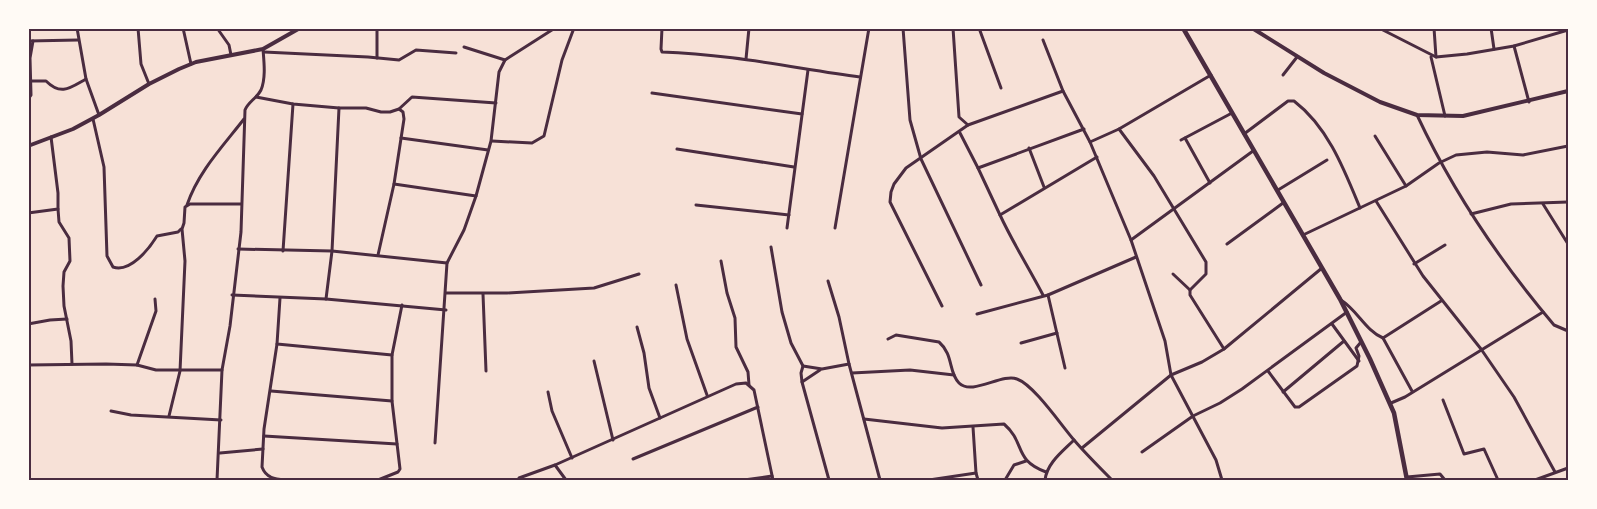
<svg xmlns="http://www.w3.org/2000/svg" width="1597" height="509" viewBox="0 0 1597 509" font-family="Manrope,sans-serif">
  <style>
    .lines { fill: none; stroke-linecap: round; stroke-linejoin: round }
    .minor { stroke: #4a2c40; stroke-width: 3 }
    .tertiary { stroke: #4a2c40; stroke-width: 4 }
    .primary { stroke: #4a2c40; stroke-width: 4.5 }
    .neatline { fill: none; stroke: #4a2c40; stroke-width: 2 }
  </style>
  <rect width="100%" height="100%" fill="#f7e1d7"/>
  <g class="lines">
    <g class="minor">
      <path d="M77 28 86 79 99 115"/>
      <path d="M138 28 141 64 149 84"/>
      <path d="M183 28 191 64"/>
      <path d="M217 28 229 45 231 55"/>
      <path d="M662 28 661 49 662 52C729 54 794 68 860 77"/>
      <path d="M903 28 910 120 921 159 981 285"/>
      <path d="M953 28 959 117 968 125"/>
      <path d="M979 28 1001 88"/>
      <path d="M1379 28 1436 57 1467 54 1514 46 1568 30"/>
      <path d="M1434 28 1436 57"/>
      <path d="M1491 28 1494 49"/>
      <path d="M1043 40 1063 91"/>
      <path d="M28 41 78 40"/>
      <path d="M1514 46 1529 102"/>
      <path d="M464 47 505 60"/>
      <path d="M264 52 368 57 399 60 416 50 456 53"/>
      <path d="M1431 57 1445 116"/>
      <path d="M377 58V28"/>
      <path d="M746 59 749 28"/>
      <path d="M1283 75 1297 57"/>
      <path d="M31 81H46C61 96 70 88 86 79"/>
      <path d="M652 93 802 114"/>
      <path d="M256 97 293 104 339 108H366L381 112H390L399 109 412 97 496 103"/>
      <path d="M28 99 31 95 30 58 33 41"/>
      <path d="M399 109 403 112 404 119 394 184 476 196"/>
      <path d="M1417 115C1453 192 1499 260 1554 325L1568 331"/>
      <path d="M93 119 104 167 107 256 113 267C130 273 149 249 157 236L178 232 181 229"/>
      <path d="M1119 129 1154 176 1206 262V274L1190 290V295L1224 349"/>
      <path d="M960 133 978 168 1084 129"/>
      <path d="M1244 134 1288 101H1294C1328 127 1344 169 1360 208"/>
      <path d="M1375 136 1406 186"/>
      <path d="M401 138 488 150"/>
      <path d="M1185 138 1210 183"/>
      <path d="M1181 140 1232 113"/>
      <path d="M492 141 532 143 544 136 562 60 574 28"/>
      <path d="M1090 142 1119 129 1211 75"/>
      <path d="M1029 148 1044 187"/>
      <path d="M677 149 794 167"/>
      <path d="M978 168 1000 215"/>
      <path d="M1278 190 1327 160"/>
      <path d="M1376 201 1423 276 1481 349 1514 397 1555 472"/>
      <path d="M1543 204 1568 244"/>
      <path d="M187 205C198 172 223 146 244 119"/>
      <path d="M696 205 789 215"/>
      <path d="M58 209 59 222 69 238 70 261 64 272 63 286 64 306 71 341 72 364"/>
      <path d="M28 213 58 209V193L51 137"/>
      <path d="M1471 214 1511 204 1568 202"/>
      <path d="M787 228 808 70"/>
      <path d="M835 228 869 28"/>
      <path d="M1303 235 1406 186 1439 163 1456 155 1487 152 1523 155 1568 146"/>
      <path d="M1131 240 1253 151"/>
      <path d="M1227 244 1283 203"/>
      <path d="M771 247 782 312 791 343 803 366 801 373 802 382 829 480"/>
      <path d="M238 249 332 251 447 263"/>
      <path d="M283 251 293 104"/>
      <path d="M378 255 394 184"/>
      <path d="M721 261 727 293 735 318 736 347 748 372 749 385"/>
      <path d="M1414 264 1445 245"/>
      <path d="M1173 274 1190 290"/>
      <path d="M828 281 839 317 849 364 880 480"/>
      <path d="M676 285 687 339 707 395"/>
      <path d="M446 293H507L594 288 639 274"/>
      <path d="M483 294 486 371"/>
      <path d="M232 295 326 299 446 310"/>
      <path d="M1043 295C1029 268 1013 243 1000 215L1097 157"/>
      <path d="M1048 295 1065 368"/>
      <path d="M280 298 277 344 392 355"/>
      <path d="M326 299 332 251 339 108"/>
      <path d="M1341 300C1357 310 1366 331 1383 338L1441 301"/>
      <path d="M942 306 890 202 891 192 894 184 906 168 968 125 1063 91 1090 142 1131 240 1165 341 1171 375 1216 460 1222 480"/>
      <path d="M977 314 1048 295 1136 257"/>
      <path d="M28 324 50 320 67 319"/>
      <path d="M1332 324 1359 361"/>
      <path d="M637 327 644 353 649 388 660 418"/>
      <path d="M1383 338 1412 391"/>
      <path d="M888 339 896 335 939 342C954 355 948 372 959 383 972 396 1002 373 1017 379 1034 385 1061 425 1074 440 1086 454 1099 467 1112 480"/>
      <path d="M1021 343 1057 333"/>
      <path d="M277 344 264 429 262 467C266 478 275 479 285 480"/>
      <path d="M594 361 613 440"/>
      <path d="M28 365 106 364 137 365 156 370H222"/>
      <path d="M137 365 156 311 155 299"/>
      <path d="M803 366 822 369 849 364"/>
      <path d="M1268 371 1295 407H1299L1357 366 1359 356 1356 348 1361 342"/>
      <path d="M852 373 910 370 954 375"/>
      <path d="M802 382 820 370"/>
      <path d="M271 391 392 401"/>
      <path d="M548 392 552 411 572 458"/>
      <path d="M1283 392 1344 341"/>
      <path d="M1443 400 1464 454 1484 449 1498 480"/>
      <path d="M1391 403 1405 397 1543 312"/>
      <path d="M111 411 131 415 221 420"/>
      <path d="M169 416 180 371 185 261 182 229 184 223 185 207 190 204H241"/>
      <path d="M864 419 942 428 1004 424C1026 443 1013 460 1046 472"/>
      <path d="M973 427 976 473 978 480"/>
      <path d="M264 436 397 444"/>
      <path d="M435 443 447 263 464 230 476 196 491 141 499 72 505 60 555 28"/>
      <path d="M1082 448 1171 375 1202 362 1224 349 1322 268"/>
      <path d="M1142 452 1193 416 1220 403 1242 389 1347 312"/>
      <path d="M220 453 263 449"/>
      <path d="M633 459 758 407"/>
      <path d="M555 465 736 384 746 383 754 390 773 480"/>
      <path d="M1407 477 1440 474 1445 480"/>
      <path d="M217 480 222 370 230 326 241 232 245 110C248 102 257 98 261 90 266 78 264 62 263 49"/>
      <path d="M378 480 398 472 400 469 392 401V355L402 305"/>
      <path d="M519 480V478L555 465 566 480"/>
      <path d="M744 480 772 476"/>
      <path d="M929 480 976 473"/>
      <path d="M1005 480 1014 465 1026 461"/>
      <path d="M1045 480C1047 463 1062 452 1074 440"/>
      <path d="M1535 480 1568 468"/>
    </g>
    <g class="tertiary">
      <path d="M939 28H948"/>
      <path d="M1252 28 1324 73 1380 102 1417 115 1463 116 1568 91"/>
      <path d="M28 146 73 129 99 115 149 84 179 69 196 62 263 49 300 28"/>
    </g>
    <path class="primary" d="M1183 28 1340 299 1370 359 1394 413 1407 480"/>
  </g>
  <rect width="1597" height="509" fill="none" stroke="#fffaf5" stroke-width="60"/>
  <rect x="30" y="30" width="1537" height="449" class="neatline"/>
</svg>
